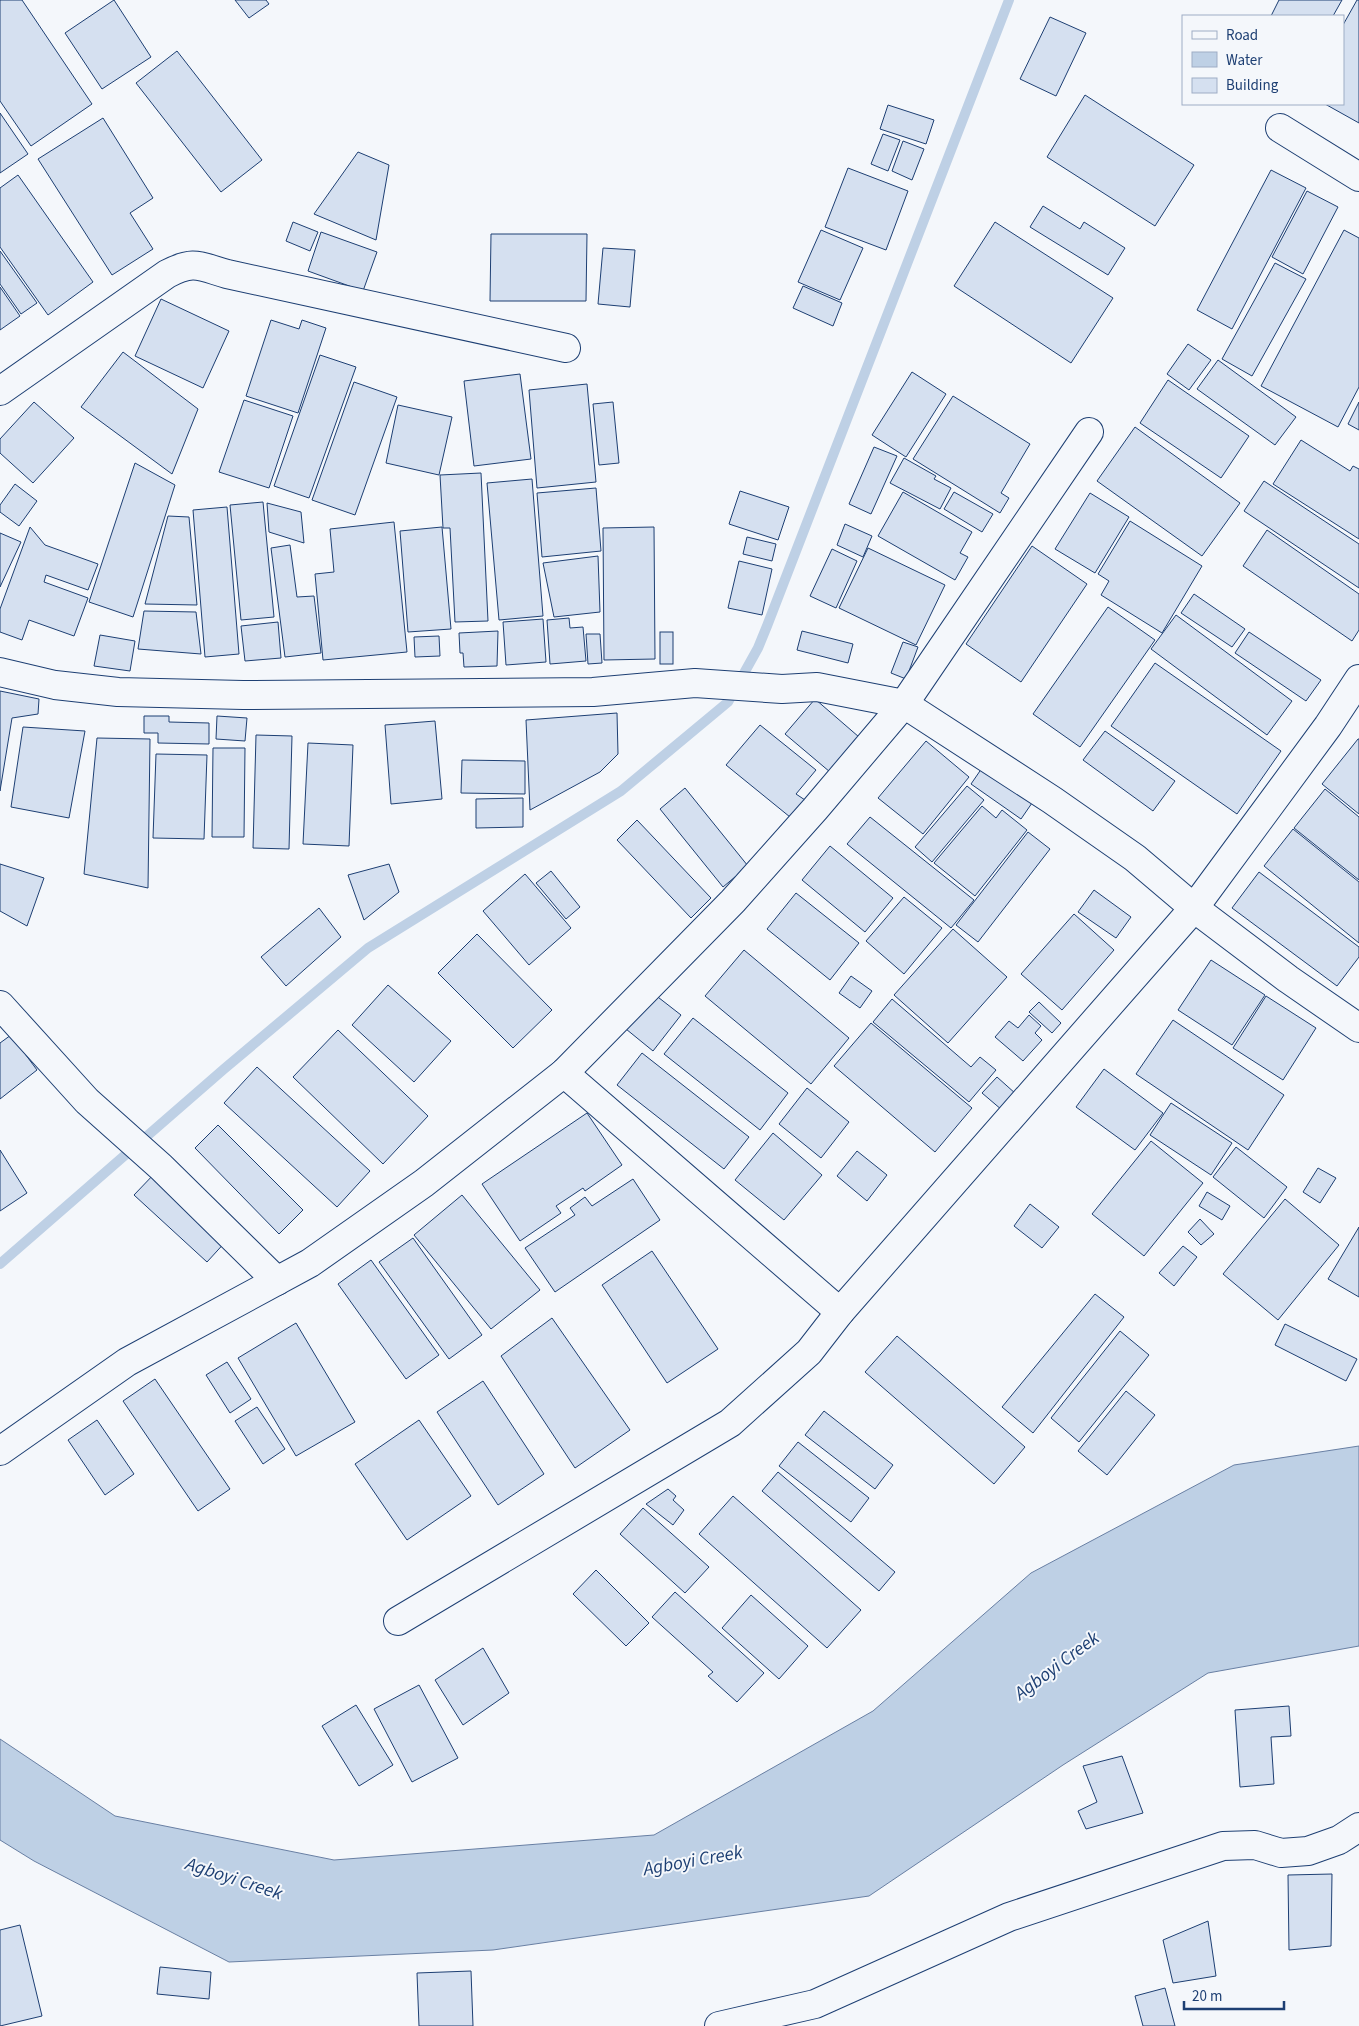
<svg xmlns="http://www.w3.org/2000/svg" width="1359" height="2026" viewBox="0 0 1359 2026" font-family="'Source Sans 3',sans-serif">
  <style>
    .water { fill: #bed0e5; stroke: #687fa3 }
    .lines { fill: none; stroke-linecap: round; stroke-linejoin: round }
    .stream { stroke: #bed0e5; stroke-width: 10 }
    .building { fill: #d5e0f0; stroke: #1d3f73 }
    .minor-casing { stroke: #1d3f73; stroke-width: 30 }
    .minor { stroke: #f4f7fb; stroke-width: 28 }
    .labels { text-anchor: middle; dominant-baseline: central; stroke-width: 4; stroke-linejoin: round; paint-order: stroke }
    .water-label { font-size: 19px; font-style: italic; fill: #1d3f73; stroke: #f4f7fb }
  </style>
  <rect width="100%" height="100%" fill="#f4f7fb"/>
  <path class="water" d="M1359 1446V1646L1208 1673 1063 1765 869 1896 493 1950 229 1962 34 1861 0 1840V1739L115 1816 334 1860 654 1835 873 1711 1031 1573 1234 1465Z"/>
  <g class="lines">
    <path class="stream" d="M0 1264 224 1069 368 948 621 791 728 702 758 648 767 626 1009 0"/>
  </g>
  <g class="building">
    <path d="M0 0H22L92 104 31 146 0 101Z"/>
    <path d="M114 0 151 57 102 89 65 33Z"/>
    <path d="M235 0H266L269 4 249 18Z"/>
    <path d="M1279 0H1342L1333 16H1271Z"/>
    <path d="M1357 0H1359V123L1325 104H1343V25Z"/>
    <path d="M1050 17 1086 33 1056 96 1020 79Z"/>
    <path d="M177 51 262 160 221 192 136 83Z"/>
    <path d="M1085 95 1194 165 1155 226 1047 157Z"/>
    <path d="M888 105 934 120 926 144 880 129Z"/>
    <path d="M0 113 28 154 0 173Z"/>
    <path d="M103 118 153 198 130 213 153 249 112 275 38 159Z"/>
    <path d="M883 134 900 140 888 171 871 164Z"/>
    <path d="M903 141 924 149 912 180 892 171Z"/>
    <path d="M358 152 389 165 376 240 314 214Z"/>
    <path d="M848 168 908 191 886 250 825 227Z"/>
    <path d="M1271 170 1306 188 1232 329 1197 310Z"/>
    <path d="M18 175 93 282 48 315 0 247V188Z"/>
    <path d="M1307 191 1338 207 1303 274 1272 257Z"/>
    <path d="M1043 206 1080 229 1084 222 1125 248 1108 275 1030 227Z"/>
    <path d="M293 222 318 232 310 251 286 241Z"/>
    <path d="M995 222 1113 298 1071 363 954 286Z"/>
    <path d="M821 230 863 248 840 300 798 282Z"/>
    <path d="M1344 230 1359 238V387L1338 427 1261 386Z"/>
    <path d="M321 232 377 252 363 291 308 271Z"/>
    <path d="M491 234H587L586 301H490Z"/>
    <path d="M603 248 635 250 630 307 598 304Z"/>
    <path d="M0 251 37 303 21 314 0 284Z"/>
    <path d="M1275 263 1306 279 1252 376 1222 359Z"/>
    <path d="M803 286 842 303 833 326 793 308Z"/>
    <path d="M0 287 20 316 0 330Z"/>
    <path d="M161 299 229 331 203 388 135 356Z"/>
    <path d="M271 320 299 329 302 320 326 328 298 413 246 396Z"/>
    <path d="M1188 344 1211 360 1189 390 1167 374Z"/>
    <path d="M123 352 198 409 172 474 81 407Z"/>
    <path d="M320 355 356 367 309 498 274 486Z"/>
    <path d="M1218 360 1296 417 1275 445 1197 389Z"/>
    <path d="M912 372 946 394 906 457 872 435Z"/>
    <path d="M520 374 531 459 474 466 464 381Z"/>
    <path d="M1168 380 1249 436 1221 478 1140 423Z"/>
    <path d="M354 382 397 397 355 515 312 500Z"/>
    <path d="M587 384 596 482 537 488 529 390Z"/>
    <path d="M953 396 1030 444 1001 493 1009 498 1000 513 913 459Z"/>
    <path d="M244 400 293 416 269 488 219 472Z"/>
    <path d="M34 402 74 438 33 483 0 453V439Z"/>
    <path d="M613 402 619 463 599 465 593 404Z"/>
    <path d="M1359 402V430L1348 424Z"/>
    <path d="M398 405 452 417 439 475 386 463Z"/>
    <path d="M1135 427 1240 503 1202 556 1097 481Z"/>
    <path d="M1301 440 1350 471 1353 466 1359 469V539L1273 484Z"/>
    <path d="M874 447 897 456 871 514 849 504Z"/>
    <path d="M904 458 936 476 934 479 951 488 940 509 890 483Z"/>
    <path d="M135 463 175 485 133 617 89 602Z"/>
    <path d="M481 473 488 621 455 622 450 528H443L440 475Z"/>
    <path d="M532 479 543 616 499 620 487 483Z"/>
    <path d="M1264 481 1359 544V588L1244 511Z"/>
    <path d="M15 484 37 501 19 526 0 512V505Z"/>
    <path d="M596 488 601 551 542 557 537 493Z"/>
    <path d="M740 491 789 507 778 540 729 524Z"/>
    <path d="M903 492 972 532 960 553 968 557 955 580 878 536Z"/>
    <path d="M954 492 993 514 982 532 944 509Z"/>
    <path d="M1090 493 1129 517 1095 573 1055 549Z"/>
    <path d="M263 502 274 617 241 620 230 505Z"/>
    <path d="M267 503 301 512 304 543 269 532Z"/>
    <path d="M227 507 239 654 205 657 193 510Z"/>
    <path d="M168 516 189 517 197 605 145 604Z"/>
    <path d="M1130 521 1202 566 1162 633 1101 595 1109 581 1098 574Z"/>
    <path d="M394 522 407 652 323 660 315 574 334 572 330 529Z"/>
    <path d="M845 524 872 536 863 557 837 545Z"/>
    <path d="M30 527 45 545 98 564 88 590 46 575 44 582 88 598 74 636 29 620 22 640 0 632V609Z"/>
    <path d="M442 527 451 629 408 632 400 531Z"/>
    <path d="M654 527 655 659 604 660 603 528Z"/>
    <path d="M1267 530 1359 594V630L1352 641 1243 566Z"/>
    <path d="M0 533 21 542 0 587Z"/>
    <path d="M747 537 776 544 772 561 743 554Z"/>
    <path d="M290 545 297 597 314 596 321 653 285 657 271 548Z"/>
    <path d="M1032 546 1087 584 1021 682 966 644Z"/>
    <path d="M868 548 945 585 916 645 839 608Z"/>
    <path d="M832 549 857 561 836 608 810 596Z"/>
    <path d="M598 556 600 612 554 617 543 563Z"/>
    <path d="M739 561 772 569 762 615 728 608Z"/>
    <path d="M1194 594 1245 629 1232 647 1181 613Z"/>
    <path d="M1108 607 1155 640 1080 747 1033 714Z"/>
    <path d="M144 611 196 612 201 654 138 649Z"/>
    <path d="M1176 615 1292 701 1267 735 1151 649Z"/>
    <path d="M569 618 570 628 583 627 586 661 550 664 547 620Z"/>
    <path d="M543 619 546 662 506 665 503 622Z"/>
    <path d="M278 622 281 658 245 661 241 626Z"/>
    <path d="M498 631 497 666 464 667 463 653H460L459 633Z"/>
    <path d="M802 631 853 644 848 663 797 650Z"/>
    <rect x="660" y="632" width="13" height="32"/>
    <path d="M1249 632 1321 680 1306 701 1235 653Z"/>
    <path d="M586 634H600L602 663 588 664Z"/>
    <path d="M100 635 135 641 130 671 94 666Z"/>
    <path d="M439 636 440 656 415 657 414 637Z"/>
    <path d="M903 642 918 647 906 679 891 673Z"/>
    <path d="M1155 663 1281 751 1237 814 1111 726Z"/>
    <path d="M0 691 39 699 38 714 12 718 0 791Z"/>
    <path d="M815 699 859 737 830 772 785 734Z"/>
    <path d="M617 713 618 754 600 772 530 810 526 720Z"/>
    <path d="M144 716H169V722L209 723V744L158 743V733H144Z"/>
    <path d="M217 716 247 718 245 741 216 739Z"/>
    <path d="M435 721 442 799 391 804 385 725Z"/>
    <path d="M760 725 816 770 796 794 805 800 790 817 726 765Z"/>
    <path d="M23 727 85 731 69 818 11 807Z"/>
    <path d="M1105 731 1175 781 1153 811 1083 760Z"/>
    <path d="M256 735 292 736 289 849 253 848Z"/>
    <path d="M97 738 150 739 148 888 84 874Z"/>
    <path d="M1358 739H1359V814L1322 784Z"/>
    <path d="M926 741 969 777 923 834 878 798Z"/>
    <path d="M308 743 353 745 349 846 303 844Z"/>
    <path d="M213 748H245L244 837H212Z"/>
    <path d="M156 754 207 755 204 839 153 838Z"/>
    <path d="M462 760 525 761V794L461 793Z"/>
    <path d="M982 768 1032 803 1021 819 971 784Z"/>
    <path d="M967 786 984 800 932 862 915 847Z"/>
    <path d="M685 788 748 866 723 887 660 809Z"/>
    <path d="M1325 789 1359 817V880L1294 828Z"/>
    <path d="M523 798V827L476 828V799Z"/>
    <path d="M982 806 996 818 1002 810 1027 830 975 896 934 863Z"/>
    <path d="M870 817 974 900 951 928 847 844Z"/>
    <path d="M637 820 711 898 691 918 617 840Z"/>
    <path d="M1293 829 1359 882V943L1264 866Z"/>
    <path d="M1028 832 1050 849 978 942 956 925Z"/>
    <path d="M830 846 893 898 865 932 802 880Z"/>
    <path d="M0 864 44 878 27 926 0 911Z"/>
    <path d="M389 864 399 892 364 920 348 875Z"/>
    <path d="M551 871 580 907 566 919 536 883Z"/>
    <path d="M1259 872 1359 947V957L1337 986 1232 908Z"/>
    <path d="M525 874 571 928 529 965 483 911Z"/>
    <path d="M1094 890 1131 917 1116 938 1078 912Z"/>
    <path d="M796 893 859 943 830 980 767 929Z"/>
    <path d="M904 897 942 928 904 974 866 941Z"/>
    <path d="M319 908 341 937 286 986 261 957Z"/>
    <path d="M1074 914 1114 950 1062 1010 1021 974Z"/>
    <path d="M953 929 1007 977 948 1043 894 995Z"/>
    <path d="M477 934 552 1010 513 1048 438 973Z"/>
    <path d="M744 950 849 1038 811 1084 705 996Z"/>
    <path d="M1211 960 1265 995 1232 1045 1178 1010Z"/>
    <path d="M851 976 872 991 860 1008 839 993Z"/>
    <path d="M388 985 451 1041 414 1082 352 1025Z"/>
    <path d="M654 994 681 1015 653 1051 626 1029Z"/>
    <path d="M1266 996 1316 1028 1283 1080 1233 1048Z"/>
    <path d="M892 999 971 1067 980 1057 996 1070 969 1102 873 1022Z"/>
    <path d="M1039 1002 1061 1023 1052 1033 1029 1012Z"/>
    <path d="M1029 1015 1041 1026 1035 1033 1042 1040 1023 1061 995 1037 1009 1021 1018 1028Z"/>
    <path d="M693 1018 788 1093 760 1130 664 1054Z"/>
    <path d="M1173 1020 1284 1095 1248 1150 1136 1074Z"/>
    <path d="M871 1023 972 1108 935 1152 834 1066Z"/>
    <path d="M338 1030 428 1116 383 1164 293 1077Z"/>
    <path d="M11 1035 37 1070 0 1099V1043Z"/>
    <path d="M642 1053 749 1137 724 1169 617 1085Z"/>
    <path d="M257 1067 370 1171 337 1207 224 1103Z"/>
    <path d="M1104 1069 1163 1113 1135 1150 1076 1107Z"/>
    <path d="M997 1077 1016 1094 1002 1110 982 1093Z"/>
    <path d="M807 1088 849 1122 821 1158 779 1124Z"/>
    <path d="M1171 1103 1232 1143 1211 1175 1150 1135Z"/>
    <path d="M587 1113 622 1165 585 1191 583 1188 556 1206 561 1213 520 1241 482 1184Z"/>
    <path d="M218 1125 303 1210 279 1234 195 1148Z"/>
    <path d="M773 1133 822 1175 784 1220 735 1180Z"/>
    <path d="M1151 1141 1203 1183 1144 1256 1092 1214Z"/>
    <path d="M1236 1147 1287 1187 1264 1218 1213 1177Z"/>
    <path d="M0 1150 27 1193 0 1211Z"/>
    <path d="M857 1151 887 1175 867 1201 837 1176Z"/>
    <path d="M1318 1168 1336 1178 1320 1203 1303 1192Z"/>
    <path d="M156 1172 228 1239 207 1262 134 1195Z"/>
    <path d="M633 1179 660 1220 555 1292 525 1248 575 1215 570 1208 585 1197 592 1206Z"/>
    <path d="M1207 1192 1230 1206 1222 1220 1199 1206Z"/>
    <path d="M462 1195 540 1290 491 1329 414 1235Z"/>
    <path d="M1285 1199 1339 1245 1278 1320 1223 1274Z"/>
    <path d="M1030 1204 1059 1227 1042 1248 1014 1226Z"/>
    <path d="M1200 1219 1214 1234 1201 1245 1188 1232Z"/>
    <path d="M1359 1227V1297L1328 1279Z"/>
    <path d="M413 1238 482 1335 449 1359 379 1262Z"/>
    <path d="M1183 1246 1197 1257 1174 1286 1159 1273Z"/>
    <path d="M652 1251 718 1349 667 1383 602 1285Z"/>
    <path d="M371 1260 439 1355 406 1379 338 1284Z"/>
    <path d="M1095 1294 1124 1317 1033 1433 1002 1407Z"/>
    <path d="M552 1318 630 1430 575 1468 501 1356Z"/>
    <path d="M296 1323 355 1422 296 1456 238 1358Z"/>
    <path d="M1285 1324 1357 1359 1346 1381 1275 1345Z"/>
    <path d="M1120 1331 1149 1355 1079 1442 1051 1418Z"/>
    <path d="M897 1336 1025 1447 994 1484 865 1372Z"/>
    <path d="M227 1362 251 1399 230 1413 206 1375Z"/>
    <path d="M155 1379 230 1489 198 1511 123 1401Z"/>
    <path d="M483 1381 544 1474 498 1505 437 1412Z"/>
    <path d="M1126 1391 1155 1415 1107 1475 1078 1451Z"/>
    <path d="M257 1407 285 1449 263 1464 235 1421Z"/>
    <path d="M824 1411 893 1465 875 1489 805 1435Z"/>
    <path d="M97 1420 134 1474 105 1495 68 1440Z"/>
    <path d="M419 1420 471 1496 407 1540 355 1464Z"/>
    <path d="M798 1442 869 1498 851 1522 779 1466Z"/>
    <path d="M778 1472 895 1572 879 1591 762 1491Z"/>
    <path d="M668 1489 676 1496 673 1500 684 1510 673 1525 646 1504Z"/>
    <path d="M733 1496 861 1610 827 1648 699 1534Z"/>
    <path d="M643 1508 709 1567 685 1593 620 1534Z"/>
    <path d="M596 1570 649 1623 626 1646 573 1594Z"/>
    <path d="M675 1592 764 1673 737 1702 708 1676 713 1672 652 1617Z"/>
    <path d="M751 1595 808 1646 779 1679 722 1628Z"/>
    <path d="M483 1648 509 1693 463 1725 435 1680Z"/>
    <path d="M419 1685 458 1758 412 1782 374 1709Z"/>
    <path d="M356 1705 393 1765 359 1786 322 1726Z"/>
    <path d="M1289 1706 1291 1736 1271 1737 1274 1784 1240 1787 1235 1710Z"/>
    <path d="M1122 1756 1143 1813 1086 1829 1078 1811 1097 1802 1083 1766Z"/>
    <path d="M1332 1874 1331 1946 1289 1950 1288 1875Z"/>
    <path d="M1208 1921 1216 1976 1173 1983 1163 1940Z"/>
    <path d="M20 1925 42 2016 0 2026V1930Z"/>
    <path d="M160 1967 211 1972 209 1999 157 1994Z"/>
    <path d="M471 1971 473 2026H419L417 1973Z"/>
    <path d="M1165 1988 1175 2026H1143L1135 1996Z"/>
  </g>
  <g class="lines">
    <defs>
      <g id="minor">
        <path d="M1280 128 1359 177"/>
        <path d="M0 391 167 274C194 260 199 266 227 274L566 348"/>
        <path d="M0 672 55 685 118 692 243 695 593 692 695 683 782 689 817 687 904 704 1052 800 1135 858 1194 908 1288 979 1359 1028"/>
        <path d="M0 1005 87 1101 161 1167 277 1281"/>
        <path d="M564 1073 840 1312"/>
        <path d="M0 1451 127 1362 310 1263 424 1183 564 1073 733 901 815 809 904 704 1089 432"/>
        <path d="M398 1621 730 1423 809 1352 840 1312 1194 908 1328 726 1359 679"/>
        <path d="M719 2026 815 2004 1009 1917 1223 1846 1255 1845 1281 1853 1308 1851 1339 1840 1359 1827"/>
      </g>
    </defs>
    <use href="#minor" class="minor-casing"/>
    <use href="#minor" class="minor"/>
  </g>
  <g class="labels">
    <g class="water-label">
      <text transform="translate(1057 1666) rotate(-37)">Agboyi Creek</text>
      <text transform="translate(693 1861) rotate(-10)">Agboyi Creek</text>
      <text transform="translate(234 1879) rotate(18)">Agboyi Creek</text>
    </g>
  </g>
  <rect x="1182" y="15" width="162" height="90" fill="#f4f7fb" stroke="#9eadc5"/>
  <rect x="1192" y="31" width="25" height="8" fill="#f4f7fb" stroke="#9eadc5"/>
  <text x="1226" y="40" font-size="15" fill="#1d3f73">Road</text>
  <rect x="1192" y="52" width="25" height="15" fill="#bed0e5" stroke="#9eadc5"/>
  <text x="1226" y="65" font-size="15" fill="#1d3f73">Water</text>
  <rect x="1192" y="78" width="25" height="15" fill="#d5e0f0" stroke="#9eadc5"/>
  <text x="1226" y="90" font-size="15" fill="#1d3f73">Building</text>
  <path d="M1184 2001v8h100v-8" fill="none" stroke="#1d3f73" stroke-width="2.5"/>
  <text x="1192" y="2001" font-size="15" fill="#1d3f73" stroke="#f4f7fb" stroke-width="4" paint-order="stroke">20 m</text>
</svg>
